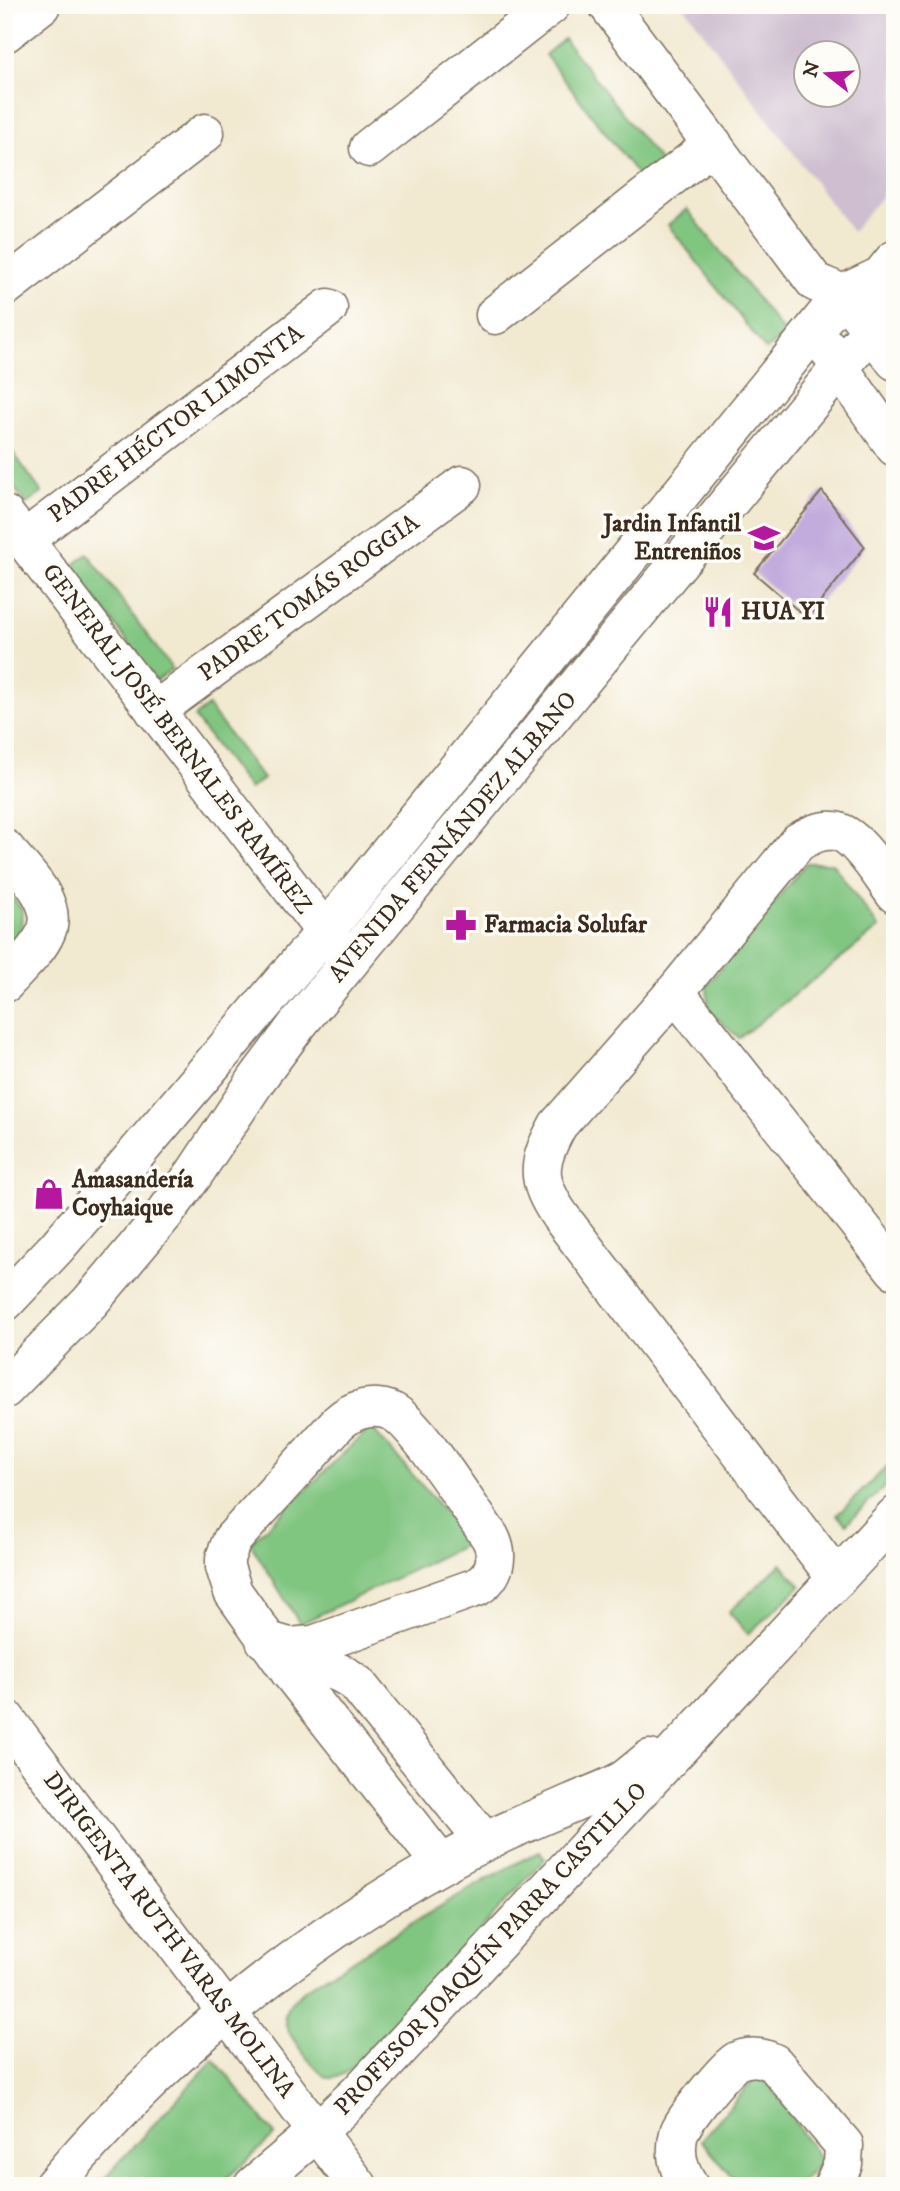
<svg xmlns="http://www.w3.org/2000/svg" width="900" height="2191" viewBox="0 0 900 2191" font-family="'IM FELL DW Pica',serif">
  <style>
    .industrial { fill: #cebed0; fill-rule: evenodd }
    .green { fill: #80c580; stroke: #5e784f; stroke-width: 2 }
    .building { fill: #c2acdd }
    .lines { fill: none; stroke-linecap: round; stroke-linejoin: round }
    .minor-casing { stroke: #7b6d5d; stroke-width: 41 }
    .minor { stroke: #fff; stroke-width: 38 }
    .labels { text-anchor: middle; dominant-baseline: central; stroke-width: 7; stroke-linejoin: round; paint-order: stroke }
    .street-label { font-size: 24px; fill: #3b2a1e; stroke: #fdfcf7 }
    .poi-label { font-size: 24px; font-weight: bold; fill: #3b2a1e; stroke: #fdfcf7; text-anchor: start }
  </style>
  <rect width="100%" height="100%" fill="#fdfcf7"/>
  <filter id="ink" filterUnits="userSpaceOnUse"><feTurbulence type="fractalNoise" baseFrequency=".0143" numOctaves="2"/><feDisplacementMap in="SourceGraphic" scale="14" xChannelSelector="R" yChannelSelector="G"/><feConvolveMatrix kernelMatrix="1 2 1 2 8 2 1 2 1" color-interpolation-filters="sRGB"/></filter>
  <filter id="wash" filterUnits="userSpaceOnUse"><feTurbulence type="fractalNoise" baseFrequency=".00686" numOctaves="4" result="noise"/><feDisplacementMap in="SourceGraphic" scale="28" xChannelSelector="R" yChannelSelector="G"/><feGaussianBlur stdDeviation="1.57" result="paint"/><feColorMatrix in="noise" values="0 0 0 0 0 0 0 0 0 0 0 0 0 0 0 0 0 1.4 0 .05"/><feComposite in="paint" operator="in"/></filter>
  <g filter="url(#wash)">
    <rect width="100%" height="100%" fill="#f2e9d1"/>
    <path class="industrial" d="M683 5H895V180L852 232ZM806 52H848V94H806Z"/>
    <g class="green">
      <path d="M564 39 662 164 642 180 545 55Z"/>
      <path d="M687 209 785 334 766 350 668 225Z"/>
      <path d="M5 441 42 493 26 504 5 475Z"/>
      <path d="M88 554 172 669 156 681 72 566Z"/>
      <path d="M208 706 263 779 249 789 194 717Z"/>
      <path d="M806 863H832L879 928 739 1038 708 1010 707 985Z"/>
      <path d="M5 889 22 909 21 937 5 955Z"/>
      <path d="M371 1427 471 1542 300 1624 250 1543Z"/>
      <path d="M895 1459V1477L846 1524 837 1515Z"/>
      <path d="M781 1564 801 1586 748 1634 729 1612Z"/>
      <path d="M540 1851 545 1859 357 2064C350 2070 340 2079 329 2078 318 2076 285 2032 285 2020 284 2016 287 2008 289 2005 305 1985 338 1969 359 1956 419 1919 478 1882 540 1851Z"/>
      <path d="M214 2059 275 2135 218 2186H97Z"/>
      <path d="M761 2071 821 2161 798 2186H740L701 2140Z"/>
    </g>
    <g id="blocks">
      <path class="building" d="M822 491 865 547 807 618 754 573Z"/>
    </g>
  </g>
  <g filter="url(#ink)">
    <use href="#blocks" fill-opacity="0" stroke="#7b6d5d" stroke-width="2"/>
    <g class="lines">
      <defs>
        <g id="minor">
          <path d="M608 5 815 282 843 294 895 361"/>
          <path d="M5 33 41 5"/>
          <path d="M369 148 551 5"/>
          <path d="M5 287 205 133"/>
          <path d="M495 315 713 144"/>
          <path d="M828 348 840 369 895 447"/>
          <path d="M5 515 339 950"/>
          <path d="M24 540 328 308"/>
          <path d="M155 711 462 485"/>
          <path d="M5 849C22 870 59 902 46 932 38 951 18 968 5 983"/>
          <path d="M675 992 895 1270"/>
          <path d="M5 1302 56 1248 324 933 843 294 881 276 894 260"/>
          <path d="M5 1389 90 1302 166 1212 194 1174 257 1079 298 1024 871 330 881 276"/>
          <path d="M837 1579 560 1216C535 1179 537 1163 558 1125L675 992 798 842C809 836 821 829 835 831 857 834 882 877 895 894"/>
          <path d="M265 1640 289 1647 313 1645 477 1587C495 1576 500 1556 490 1537 471 1511 417 1424 393 1412 374 1403 353 1409 338 1423L232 1540 225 1558V1567L233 1592 290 1672 441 1864"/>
          <path d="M290 1672C316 1663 336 1667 357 1684L484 1841"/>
          <path d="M5 1718 358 2186"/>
          <path d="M53 2186C163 2056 293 1946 442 1864 484 1840 528 1822 572 1803 589 1795 609 1789 625 1779 633 1773 641 1766 650 1759"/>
          <path d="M253 2186 317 2132 359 2092 895 1516"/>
          <path d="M689 2186C678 2170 674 2152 679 2133 682 2121 726 2067 737 2061 751 2055 762 2057 774 2063L844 2145 843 2164 833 2186"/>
        </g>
      </defs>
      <use href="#minor" class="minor-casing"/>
      <use href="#minor" class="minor"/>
    </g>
  </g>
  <defs>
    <symbol id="school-bare" viewBox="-9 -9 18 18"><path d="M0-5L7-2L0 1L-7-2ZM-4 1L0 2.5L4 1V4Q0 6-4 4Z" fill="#b5179e" stroke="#fdfcf7" stroke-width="2.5" paint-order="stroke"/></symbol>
    <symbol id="restaurant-bare" viewBox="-9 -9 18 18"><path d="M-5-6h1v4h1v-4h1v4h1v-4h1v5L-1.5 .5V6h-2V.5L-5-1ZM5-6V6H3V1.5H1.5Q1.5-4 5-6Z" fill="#b5179e" stroke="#fdfcf7" stroke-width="2.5" paint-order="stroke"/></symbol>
    <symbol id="pharmacy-bare" viewBox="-9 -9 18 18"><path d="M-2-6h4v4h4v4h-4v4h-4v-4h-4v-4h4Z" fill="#b5179e" stroke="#fdfcf7" stroke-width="2.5" paint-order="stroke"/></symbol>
    <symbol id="shop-bare" viewBox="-9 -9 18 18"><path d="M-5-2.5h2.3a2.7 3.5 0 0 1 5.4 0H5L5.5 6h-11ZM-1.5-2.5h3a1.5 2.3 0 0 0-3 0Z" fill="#b5179e" stroke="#fdfcf7" stroke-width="2.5" paint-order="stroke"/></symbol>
  </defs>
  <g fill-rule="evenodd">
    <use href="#school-bare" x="742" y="516" width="44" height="44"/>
    <use href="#restaurant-bare" x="696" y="590" width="44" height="44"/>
    <use href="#pharmacy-bare" x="439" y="903" width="44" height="44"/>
    <use href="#shop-bare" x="27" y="1172" width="44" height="44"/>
  </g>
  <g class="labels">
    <g class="street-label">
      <text transform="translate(176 424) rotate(-37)">PADRE HÉCTOR LIMONTA</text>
      <text transform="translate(309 598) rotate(-36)">PADRE TOMÁS ROGGIA</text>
      <text transform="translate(177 739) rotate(53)">GENERAL JOSÉ BERNALES RAMÍREZ</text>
      <text transform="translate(453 837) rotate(-50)">AVENIDA FERNÁNDEZ ALBANO</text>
      <text transform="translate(169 1935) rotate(53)">DIRIGENTA RUTH VARAS MOLINA</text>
      <text transform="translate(491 1949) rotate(-47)">PROFESOR JOAQUÍN PARRA CASTILLO</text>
    </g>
    <g class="poi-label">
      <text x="741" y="524" text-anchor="end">Jardin Infantil<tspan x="741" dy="28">Entreniños</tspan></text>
      <text x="741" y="612">HUA YI</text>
      <text x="484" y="925">Farmacia Solufar</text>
      <text x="72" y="1180">Amasandería<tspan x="72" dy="28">Coyhaique</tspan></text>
    </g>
  </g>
  <rect width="900" height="2191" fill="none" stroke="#fdfcf7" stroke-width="28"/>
  <g transform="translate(827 74) rotate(287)"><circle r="33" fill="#fdfcf7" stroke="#afa8a0" stroke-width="2"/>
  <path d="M0-5L12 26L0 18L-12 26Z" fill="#b5179e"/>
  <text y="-10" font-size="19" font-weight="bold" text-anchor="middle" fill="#3b2a1e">N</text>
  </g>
</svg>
